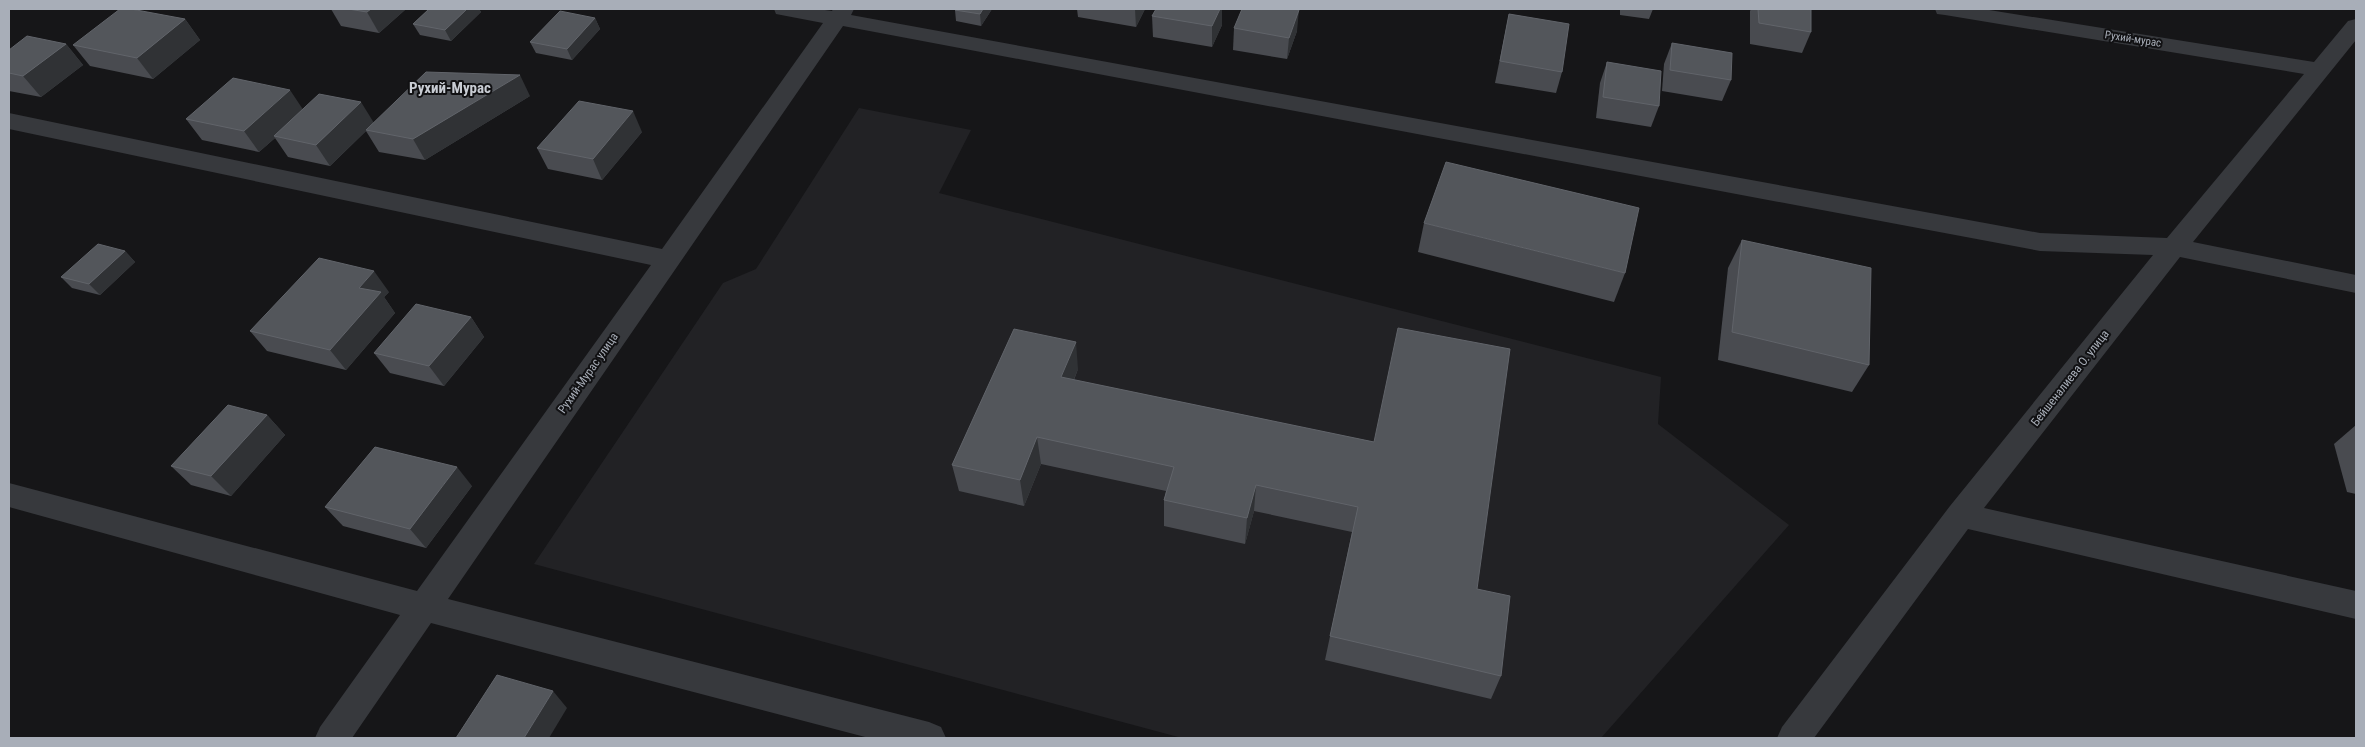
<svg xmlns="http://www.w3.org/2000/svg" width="2365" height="747" viewBox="0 0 2365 747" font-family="'Roboto Condensed',sans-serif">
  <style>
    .built { fill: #222225 }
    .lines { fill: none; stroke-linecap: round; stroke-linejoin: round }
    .street { fill: #37393d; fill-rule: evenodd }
    .wall { fill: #494b50 }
    .shaded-wall { fill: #303235 }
    .building { fill: #53565b; stroke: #61646a }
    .labels { text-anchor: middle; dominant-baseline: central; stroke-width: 4; stroke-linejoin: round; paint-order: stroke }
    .far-street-label { font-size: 11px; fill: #a8aeb8; stroke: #111113 }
    .street-label { font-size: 12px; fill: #a8aeb8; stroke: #111113 }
    .quarter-label { font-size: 15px; font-weight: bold; fill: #c9cdd4; stroke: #111113 }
  </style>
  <rect width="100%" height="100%" fill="#161618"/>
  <path class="built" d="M859 108 971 130 939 193 1661 377 1658 424 1789 525 1601 738H1182L534 564 723 283 756 269Z"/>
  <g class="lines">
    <path class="street" d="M774 9H818L832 11 833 9H854L851 15 2040 233 2167 238 2304 74 1945 15 1937 14 1935 9H1983L2314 62 2348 21 2356 19V40L2193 242 2356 275V293L2180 257 1984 508 2356 591V619L1968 529 1814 738H1777L1782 727 1950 506 2153 255 2040 251 843 26 448 599 929 722 941 727 946 738H869L431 623 352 738H315L320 727 400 615 9 507V483L417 591 651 265 9 129V113L662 249 823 23 776 14Z"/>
  </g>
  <g class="wall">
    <path d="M331 9H406L379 33 341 26Z"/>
    <path d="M429 9H479L481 12 451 41 420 35 413 24Z"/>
    <path d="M992 9 981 26 956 21 955 10Z"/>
    <path d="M1077 9H1145L1136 27 1078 17Z"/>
    <path d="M1620 9H1653L1649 19 1620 15Z"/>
    <path d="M1751 9H1811V32L1802 53 1750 44V11Z"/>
    <path d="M1509 14 1562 72 1556 93 1495 83Z"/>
    <path d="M1152 16 1222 25 1212 47 1153 37Z"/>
    <path d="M595 18 600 29 572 60 536 53 530 42Z"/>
    <path d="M185 19 200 40 153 79 90 66 73 45Z"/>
    <path d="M1234 28 1297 31 1287 59 1233 50Z"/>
    <path d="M1672 43 1731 80 1722 101 1662 91 1664 64Z"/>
    <path d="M66 44 83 65 41 97 9 91V50Z"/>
    <path d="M1607 62 1659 106 1651 127 1596 118 1600 83Z"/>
    <path d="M530 96 425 160 379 152 366 131 330 166 288 157 275 138 259 152 202 140 186 119 303 109 373 123Z"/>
    <path d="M642 132 602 180 548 169 537 148Z"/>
    <path d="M1424 223 1625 273 1614 302 1418 252Z"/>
    <path d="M1742 240 1869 365 1852 392 1718 360 1728 268Z"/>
    <path d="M125 251 135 262 100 295 72 288 61 277Z"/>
    <path d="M389 292 384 297 395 313 346 370 267 351 250 331Z"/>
    <path d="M471 317 484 337 444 386 390 373 374 353Z"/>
    <path d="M1078 369 1074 380 1374 442 1477 589 1501 676 1491 699 1325 660 1352 532 1254 511 1245 544 1164 526V500L1166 491 1041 464 1024 506 959 491 952 465Z"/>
    <path d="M267 415 285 435 231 496 191 485 171 466Z"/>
    <path d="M2356 425V494L2347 492 2334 444Z"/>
    <path d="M472 486 426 548 343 526 325 507Z"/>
  </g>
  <g class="shaded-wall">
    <path d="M371 9H406L379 33 367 12Z"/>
    <path d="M467 9H479L481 12 451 41 445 30Z"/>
    <path d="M983 9H992L981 26 980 14Z"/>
    <path d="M1135 9H1145L1136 27Z"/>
    <path d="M1220 9H1222V25L1212 47V26Z"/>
    <path d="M1299 10 1297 31 1287 59 1289 38Z"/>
    <path d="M595 18 600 29 572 60 567 49Z"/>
    <path d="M185 19 200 40 153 79 137 58Z"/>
    <path d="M66 44 83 65 41 97 23 76Z"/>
    <path d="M520 75 530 96 425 160 413 139Z"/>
    <path d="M290 90 304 111 274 136 275 138 259 152 244 131Z"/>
    <path d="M361 102 374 123 330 166 316 145Z"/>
    <path d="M633 111 642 132 602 180 593 159Z"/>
    <path d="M125 251 135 262 100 295 89 284Z"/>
    <path d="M374 271 389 292 384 297 395 313 346 370 330 350 359 288Z"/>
    <path d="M471 317 484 337 444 386 429 366Z"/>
    <path d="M1076 342 1078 369 1064 404 1061 377Z"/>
    <path d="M267 415 285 435 231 496 211 476Z"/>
    <path d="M1037 437 1041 464 1024 506 1020 480Z"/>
    <path d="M457 467 472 486 426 548 410 529Z"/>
    <path d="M1256 485 1254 511 1245 544 1247 518Z"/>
    <path d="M553 691 567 708 549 738H524Z"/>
  </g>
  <g class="building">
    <path d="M120 9H131L185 19 137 58 73 45Z"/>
    <path d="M348 9H371L367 12Z"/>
    <path d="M429 9H467L445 30 413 24Z"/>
    <path d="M955 9H983L980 14 955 10Z"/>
    <path d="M1156 9H1220L1212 26 1152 16Z"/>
    <path d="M1242 9H1293L1299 10 1289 38 1234 28Z"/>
    <path d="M1758 9H1811V32L1759 23Z"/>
    <path d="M560 11 595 18 567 49 530 42Z"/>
    <path d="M1509 14 1569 24 1562 72 1500 61Z"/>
    <path d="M27 36 66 44 23 76 9 73V50Z"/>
    <path d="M1672 43 1732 53 1731 80 1670 70Z"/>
    <path d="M1607 62 1661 71 1659 106 1603 97Z"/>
    <path d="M426 72 520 75 413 139 366 130Z"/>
    <path d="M233 78 290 90 244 131 186 119Z"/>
    <path d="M319 94 361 102 316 145 274 136Z"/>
    <path d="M579 101 633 111 593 159 537 148Z"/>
    <path d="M1446 162 1639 208 1625 273 1424 223Z"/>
    <path d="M1742 240 1871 268 1869 365 1732 332Z"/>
    <path d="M98 244 125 251 89 284 61 277Z"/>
    <path d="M319 258 374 271 359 288 381 292 330 350 250 331Z"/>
    <path d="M416 304 471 317 429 366 374 353Z"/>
    <path d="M1398 328 1510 349 1477 589 1510 596 1501 676 1330 636 1358 507 1256 485 1247 518 1164 500 1174 467 1037 437 1020 480 952 465 1014 329 1076 342 1061 377 1374 442Z"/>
    <path d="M228 405 267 415 211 476 171 466Z"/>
    <path d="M375 447 457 467 410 529 325 507Z"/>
    <path d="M497 675 553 691 524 738H456Z"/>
  </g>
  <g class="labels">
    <g class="far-street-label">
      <text transform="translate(2133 39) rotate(9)">Рухий-мурас</text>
    </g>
    <g class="street-label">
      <text transform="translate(588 373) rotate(-55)">Рухий-Мурас улица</text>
      <text transform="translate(2070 378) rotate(-52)">Бейшеналиева О. улица</text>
    </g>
    <g class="quarter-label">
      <text x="450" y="88">Рухий-Мурас</text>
    </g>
  </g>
  <rect width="2365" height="747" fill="none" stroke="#a8aeb8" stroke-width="20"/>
</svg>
